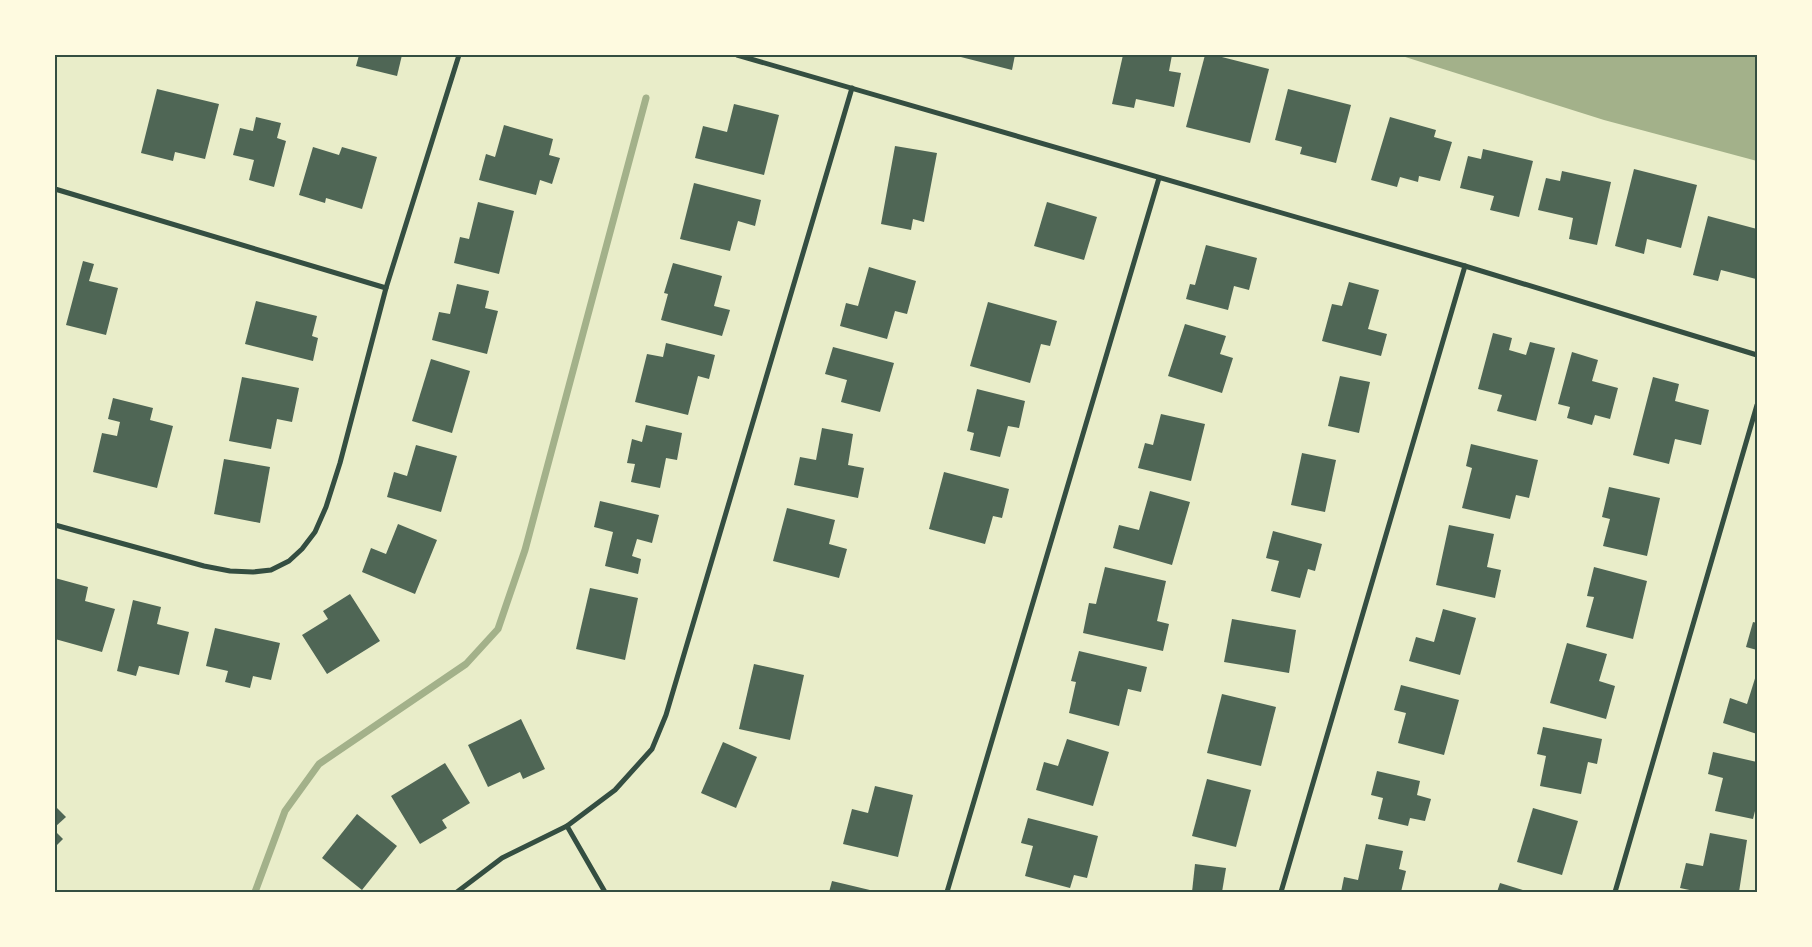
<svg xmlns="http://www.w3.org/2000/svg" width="1812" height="947" viewBox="0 0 1812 947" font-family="'Sofia Sans Condensed',sans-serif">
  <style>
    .water { fill: #a3b18a }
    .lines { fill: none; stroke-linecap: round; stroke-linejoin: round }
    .stream { stroke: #a3b18a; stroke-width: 7 }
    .building { fill: #4f6655 }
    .minor { stroke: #344e41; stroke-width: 5 }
    .neatline { fill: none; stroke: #344e41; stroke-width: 2 }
  </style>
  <rect width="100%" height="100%" fill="#e9edc9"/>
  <path class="water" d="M1399 55H1757V161L1604 120Z"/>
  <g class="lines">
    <path class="stream" d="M255 892 285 811 319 764 466 664 498 629 525 550 646 98"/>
  </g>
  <g class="building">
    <path d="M359 55H402L397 76 356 66Z"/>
    <path d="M953 55H1015L1012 70Z"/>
    <path d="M1123 55H1172L1169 71 1181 73 1174 107 1136 99 1134 108 1112 104Z"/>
    <path d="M1205 55H1214L1269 69 1250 143 1186 127Z"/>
    <path d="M157 89 219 104 205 159 175 152 173 161 141 153Z"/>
    <path d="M1288 89 1351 105 1336 163 1300 154 1302 147 1275 140Z"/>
    <path d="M734 104 779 115 764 175 695 158 703 126 727 132Z"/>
    <path d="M256 117 281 123 277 138 286 141 274 187 249 180 254 160 233 155 240 128 253 131Z"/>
    <path d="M1390 117 1436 130 1434 137 1452 142 1440 181 1419 176 1418 182 1400 177 1397 187 1371 180Z"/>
    <path d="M504 125 553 139 549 155 560 158 552 184 540 180 536 195 479 180 486 154 495 157Z"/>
    <path d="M895 146 937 153 924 222 913 219 911 230 881 224Z"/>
    <path d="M313 147 339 155 342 147 377 157 362 209 326 198 325 203 299 195Z"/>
    <path d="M1483 149 1533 161 1519 217 1490 210 1494 196 1460 188 1468 156 1481 159Z"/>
    <path d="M1634 169 1697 185 1681 248 1647 239 1644 254 1615 246Z"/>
    <path d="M1562 171 1611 182 1597 245 1569 239 1573 218 1538 210 1546 178 1560 181Z"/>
    <path d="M694 183 761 200 755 226 738 221 730 251 680 239Z"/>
    <path d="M478 202 514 211 499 274 454 263 460 237 469 239Z"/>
    <path d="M1047 202 1097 217 1084 260 1034 246Z"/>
    <path d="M1708 216 1757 229 1756 279 1721 270 1718 281 1693 275Z"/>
    <path d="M1206 245 1257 258 1249 290 1234 286 1228 310 1186 299 1190 284 1195 285Z"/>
    <path d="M83 261 94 264 89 281 118 288 106 335 66 325Z"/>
    <path d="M673 263 722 276 714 306 730 310 722 336 661 320 668 294 664 293Z"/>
    <path d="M869 267 916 281 907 314 895 311 887 339 840 326 846 303 858 306Z"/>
    <path d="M1349 282 1379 290 1368 329 1387 334 1381 356 1322 341 1332 304 1342 306Z"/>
    <path d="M457 284 489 291 485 308 498 311 487 354 432 340 439 312 450 314Z"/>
    <path d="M256 301 317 316 312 336 318 338 313 361 245 344Z"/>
    <path d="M988 302 1057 321 1050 346 1041 344 1030 383 970 366Z"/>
    <path d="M1185 324 1226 336 1220 354 1233 358 1222 393 1168 376Z"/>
    <path d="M1493 333 1512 338 1509 350 1526 355 1530 342 1555 348 1536 421 1497 411 1502 395 1478 389Z"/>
    <path d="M666 343 715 355 709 379 698 376 688 415 635 402 647 354 663 357Z"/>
    <path d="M833 347 894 363 880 412 841 402 847 380 825 374Z"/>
    <path d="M1572 352 1598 360 1592 381 1618 388 1610 419 1595 415 1592 425 1567 418 1570 407 1558 404Z"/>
    <path d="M431 359 470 371 452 433 412 421Z"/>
    <path d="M1340 376 1370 382 1359 433 1328 426Z"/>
    <path d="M242 377 299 388 292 422 277 419 271 449 229 441Z"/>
    <path d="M1653 377 1679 384 1675 401 1709 410 1701 445 1675 439 1669 464 1633 455Z"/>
    <path d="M977 389 1025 401 1019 428 1008 426 1000 457 970 450 974 433 967 431Z"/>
    <path d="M113 398 153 408 150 420 173 426 157 488 93 472 102 433 117 436 120 422 108 419Z"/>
    <path d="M1161 414 1205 424 1191 481 1138 468 1145 443 1153 445Z"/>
    <path d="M646 425 682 433 677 460 666 458 660 488 631 482 635 464 627 463 632 439 642 442Z"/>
    <path d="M822 428 853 434 848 465 864 468 858 498 794 485 800 457 816 460Z"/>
    <path d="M1471 444 1538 460 1529 498 1516 495 1510 519 1462 508 1472 468 1466 466Z"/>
    <path d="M416 445 457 456 441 512 387 497 394 472 407 476Z"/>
    <path d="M1302 453 1336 460 1325 512 1291 505Z"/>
    <path d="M224 459 270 467 260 523 214 514Z"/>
    <path d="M944 472 1009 489 1002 518 993 516 985 544 929 529Z"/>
    <path d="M1609 487 1660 498 1647 556 1603 546 1610 519 1602 517Z"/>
    <path d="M1150 491 1190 502 1172 565 1113 548 1119 525 1139 530Z"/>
    <path d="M600 501 659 515 652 543 637 539 632 556 641 559 638 574 605 566 613 532 594 527Z"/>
    <path d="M787 508 835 520 829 544 847 549 839 578 773 561Z"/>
    <path d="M398 524 437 540 415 594 362 572 371 548 386 554Z"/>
    <path d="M1449 525 1494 534 1487 567 1501 570 1495 598 1436 585Z"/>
    <path d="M1273 531 1322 544 1315 571 1308 569 1300 598 1271 591 1279 561 1266 558Z"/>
    <path d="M1105 567 1166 581 1157 621 1169 624 1163 651 1083 633 1089 603 1096 604Z"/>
    <path d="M1594 567 1647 581 1633 639 1586 627 1594 597 1587 596Z"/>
    <path d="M55 578 88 587 85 601 115 609 102 652 55 639Z"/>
    <path d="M590 588 638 598 625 660 576 649Z"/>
    <path d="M350 594 380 641 327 674 302 635 328 619 323 611Z"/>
    <path d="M133 600 161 607 157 624 189 632 179 675 139 666 136 676 117 671Z"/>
    <path d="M1443 609 1476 618 1460 675 1409 661 1416 637 1434 642Z"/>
    <path d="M1232 619 1296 630 1289 673 1224 662Z"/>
    <path d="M1753 622 1757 623V650L1746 647Z"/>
    <path d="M215 628 280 643 271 680 253 676 250 688 225 682 228 671 206 666Z"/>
    <path d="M1567 643 1607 654 1599 681 1615 686 1606 719 1550 703Z"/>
    <path d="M1079 651 1147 667 1141 692 1128 689 1119 726 1069 713 1076 682 1071 681Z"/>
    <path d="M754 664 804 675 790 740 739 729Z"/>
    <path d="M1757 672V734L1723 723 1730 698 1747 704Z"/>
    <path d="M1401 685 1459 700 1444 755 1398 743 1406 713 1394 710Z"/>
    <path d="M1222 694 1276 707 1261 766 1207 753Z"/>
    <path d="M521 719 545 769 523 779 520 772 488 787 468 745Z"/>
    <path d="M1543 727 1602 739 1597 764 1588 762 1581 794 1540 786 1546 756 1537 754Z"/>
    <path d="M1067 739 1109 752 1093 806 1036 790 1044 762 1058 766Z"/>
    <path d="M723 742 757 757 736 808 701 793Z"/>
    <path d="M1713 752 1757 762V803L1753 819 1715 811 1723 778 1708 774Z"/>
    <path d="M445 763 470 803 442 820 447 828 420 844 391 796Z"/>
    <path d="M1377 771 1420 781 1417 795 1431 799 1425 821 1410 818 1408 826 1378 819 1383 798 1371 795Z"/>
    <path d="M1207 779 1251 790 1236 847 1192 836Z"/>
    <path d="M875 786 913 795 898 857 843 844 852 809 868 813Z"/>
    <path d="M55 806 66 817 55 827Z"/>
    <path d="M1533 808 1578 821 1562 875 1517 862Z"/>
    <path d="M357 814 397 846 362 890 322 858Z"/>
    <path d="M1028 818 1098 836 1087 878 1074 875 1070 888 1025 876 1033 846 1021 843Z"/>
    <path d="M55 831 63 839 55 847Z"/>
    <path d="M1710 833 1747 840 1739 892H1699L1680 888 1686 863 1703 866Z"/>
    <path d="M1366 844 1403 851 1399 869 1406 871 1401 892H1341L1344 877 1358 880Z"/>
    <path d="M1195 864 1226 868 1222 892H1192Z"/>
    <path d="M832 881 874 891 873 892H829Z"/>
    <path d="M1500 883 1529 892H1497Z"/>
  </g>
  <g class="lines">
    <g class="minor">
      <path d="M737 55 1465 266 1757 355"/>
      <path d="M55 189 386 288"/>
      <path d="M55 525 204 566 230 571 253 572 271 570 289 561 302 549 315 532 326 507 340 463 386 288 459 55"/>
      <path d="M567 826 605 892"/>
      <path d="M457 892 502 858 567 826 615 790 652 749 666 715 852 88"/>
      <path d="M947 892 1159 178"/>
      <path d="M1281 892 1465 266"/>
      <path d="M1615 892 1757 405"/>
    </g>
  </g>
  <rect width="1812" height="947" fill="none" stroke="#fefae0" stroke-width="112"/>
  <rect x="56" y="56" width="1700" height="835" class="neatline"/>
</svg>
